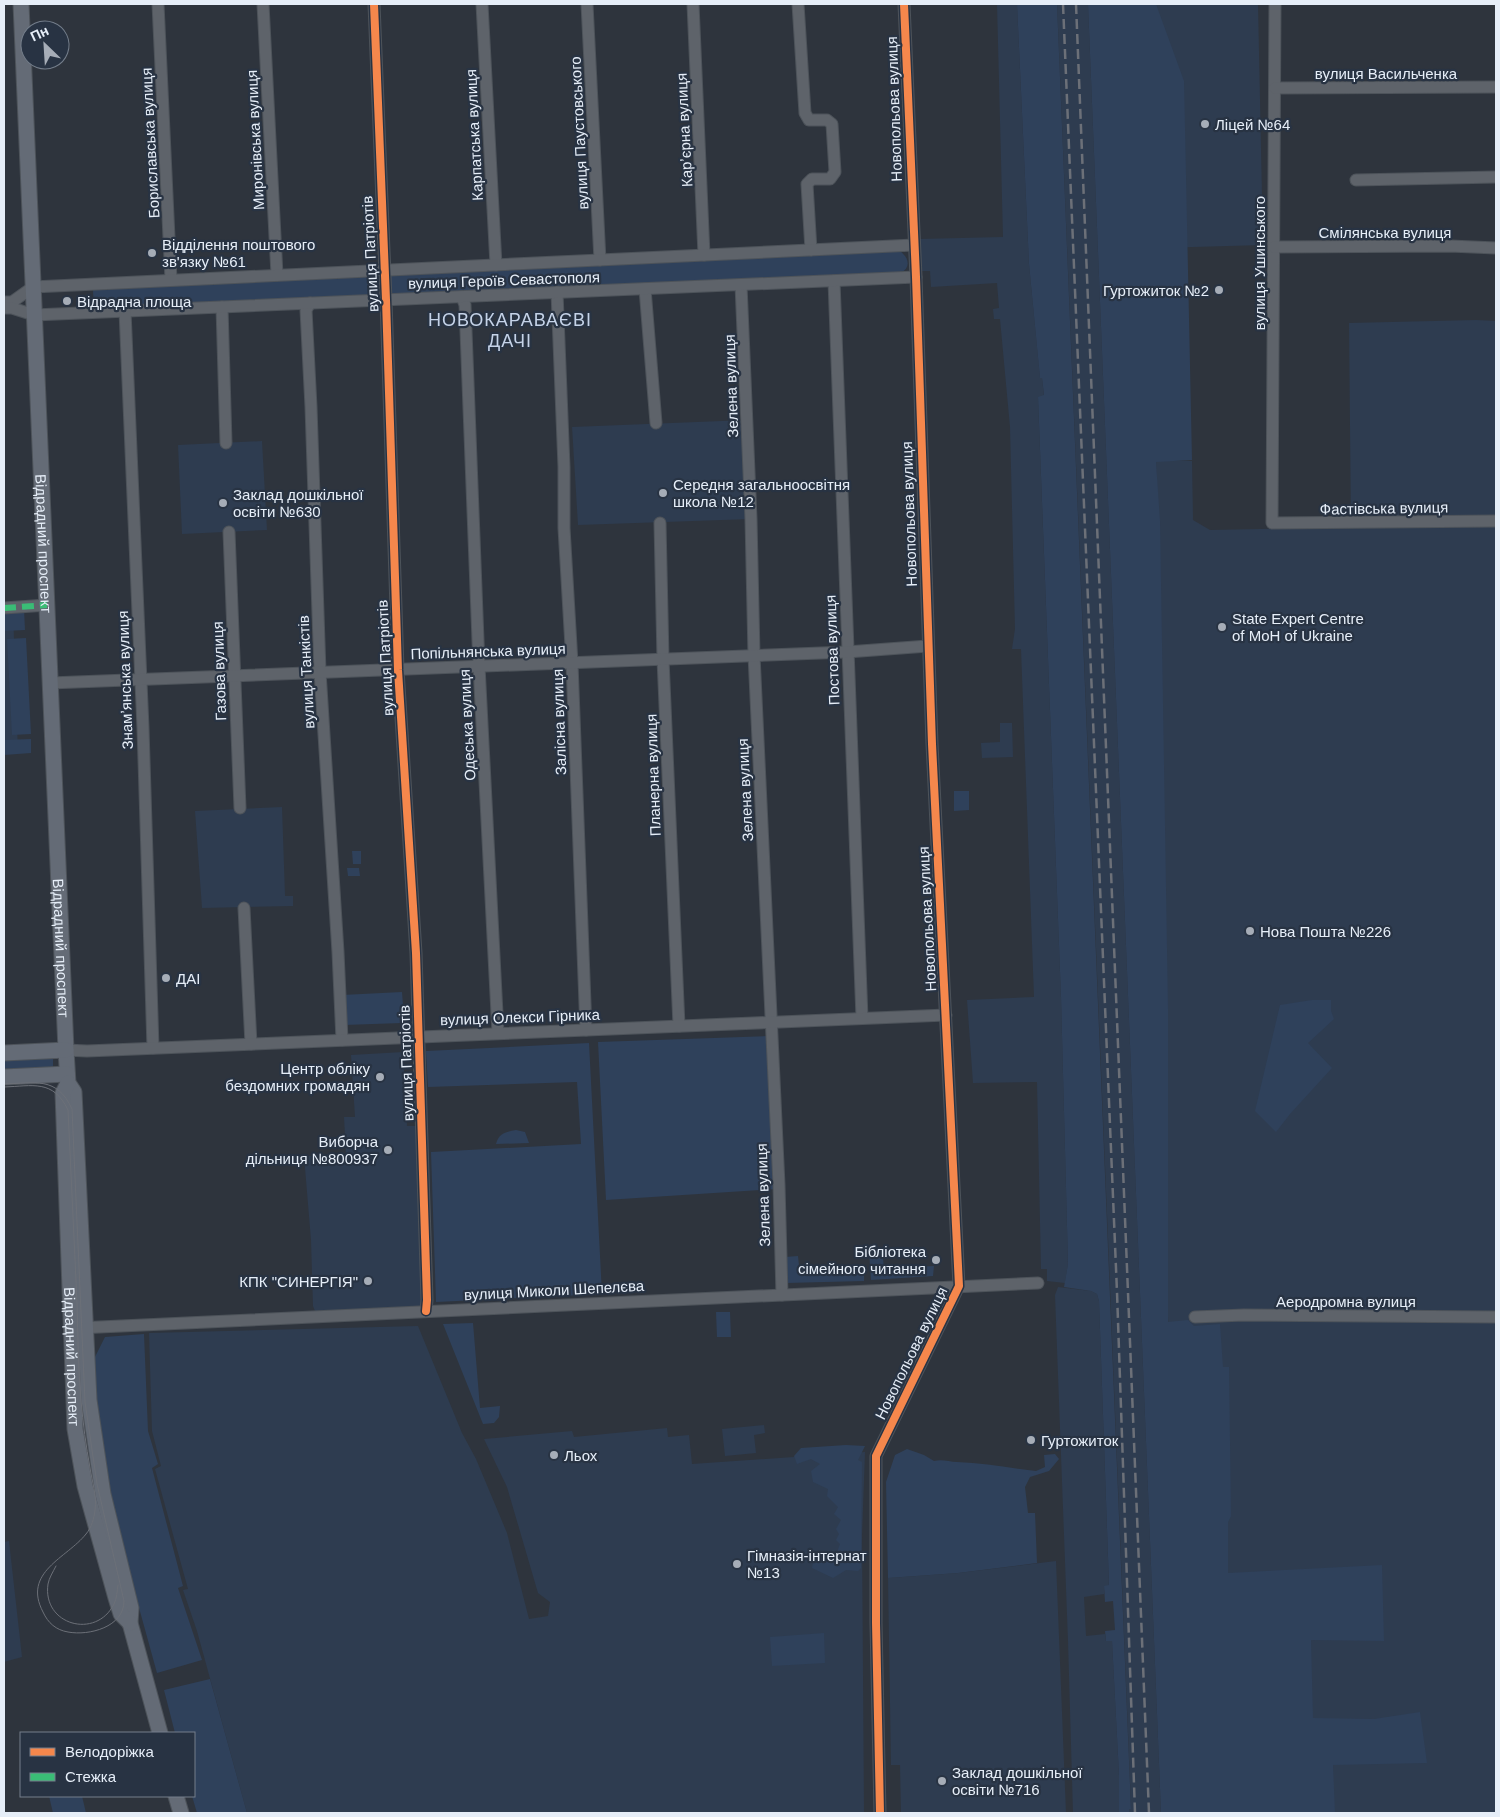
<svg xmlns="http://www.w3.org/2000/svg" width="1500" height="1817" viewBox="0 0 1500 1817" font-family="Helvetica,sans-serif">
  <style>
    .built { fill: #2e3c50 }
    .green { fill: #2f415b }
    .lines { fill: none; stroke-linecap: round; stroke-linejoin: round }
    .minor-casing { stroke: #4d535a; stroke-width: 13 }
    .major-casing { stroke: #4d535a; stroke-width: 17 }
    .minor { stroke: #5e636a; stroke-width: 11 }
    .major { stroke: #646b76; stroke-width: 15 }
    .tram { stroke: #6c7078; stroke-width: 1 }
    .rail { stroke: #6c7078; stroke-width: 2.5; stroke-dasharray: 10 5; stroke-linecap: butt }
    .quiet { stroke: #3abd76; stroke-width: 6; stroke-dasharray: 12 6; stroke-linecap: butt }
    .cycleway-casing { stroke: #283343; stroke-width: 11 }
    .cycleway { stroke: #f5874c; stroke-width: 8 }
    .poi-dot { fill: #a6adb7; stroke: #283343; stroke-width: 2 }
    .labels { text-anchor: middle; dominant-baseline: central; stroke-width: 4.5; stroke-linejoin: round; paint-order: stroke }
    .street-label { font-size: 15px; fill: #e6eef8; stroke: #283343 }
    .poi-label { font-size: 15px; fill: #e6eef8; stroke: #283343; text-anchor: start }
    .quarter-label { font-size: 18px; letter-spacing: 1px; fill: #c5d3e8; stroke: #283343 }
  </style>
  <rect width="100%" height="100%" fill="#2e343d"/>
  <g class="built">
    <path d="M997 4H1017L1029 264 1040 377H1042L1044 396 1038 398 1061 997 1068 1264 1065 1283 1047 1281V1269H1041L1037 1082 973 1083 967 1000 1034 997 1021 649H1012L1015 629 1010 427 1000 319H994L993 309 999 308 997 283 931 287 930 271H921L919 239 1003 237Z"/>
    <path d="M1057 4H1088L1161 1813H1129V1809L1131 1808 1110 1286Z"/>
    <path d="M1142 4H1258L1263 245 1158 248Z"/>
    <path d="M1476 320 1496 321V1813H1183L1168 1317 1156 461H1192L1193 520 1210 530 1351 527 1349 323Z"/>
    <path d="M747 420 751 519 578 525 572 427Z"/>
    <path d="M262 441 267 530 182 534 178 445Z"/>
    <path d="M13 611 18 752 4 753V612Z"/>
    <path d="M1000 723H1012L1013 757 982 758 981 743 1000 742Z"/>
    <path d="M282 807 285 895V896H293V906L202 908 195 811Z"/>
    <path d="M403 1052 407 1126H418L422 1305 417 1308 315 1311 313 1306 311 1240 304 1156 346 1155 344 1117H355L351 1055Z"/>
    <path d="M1058 1287 1091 1291 1097 1294 1099 1301 1109 1586H1104V1594L1084 1597 1086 1636 1105 1634 1106 1641H1112L1119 1775V1813H1073L1068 1641 1055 1295Z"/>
    <path d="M418 1326 462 1433 476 1459 507 1533 529 1619 548 1616 550 1602 538 1593 507 1487 484 1439 572 1431 574 1437 667 1428 668 1437 689 1435 692 1464 865 1452 862 1536 864 1813H247L197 1631 183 1590 188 1589 155 1469 161 1466 152 1431 149 1333Z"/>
    <path d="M764 1425 765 1433 754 1435 756 1453 725 1456 722 1429Z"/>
    <path d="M9 1541 22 1657 4 1662V1542Z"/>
    <path d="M1056 1561 1066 1813H901L900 1765H891L888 1578 958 1573Z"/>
  </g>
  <g class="green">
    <path d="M1017 4H1057L1131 1809H1129V1813H1119V1775L1112 1641H1106L1105 1631 1115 1630 1113 1601 1105 1602 1104 1586 1109 1585 1099 1301 1097 1294 1091 1291 1064 1287 1068 1264 1061 997 1038 397 1044 395 1042 378H1040L1029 264Z"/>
    <path d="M1088 4H1156L1184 81 1192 460 1156 462 1160 521 1168 1009V1322L1188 1320 1194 1326 1220 1324 1223 1367H1229L1231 1516 1228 1522V1573L1382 1565 1384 1641 1311 1640 1313 1718 1374 1719 1420 1712 1427 1763 1333 1765 1335 1813H1161Z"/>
    <path d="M900 251C909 258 911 267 901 273L394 295 391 292 390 277 393 274 554 264Z"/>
    <path d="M370 274C380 278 383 288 375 296L94 311 93 290Z"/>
    <path d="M24 609 25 630 4 631V610Z"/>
    <path d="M26 638 31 734 12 735 7 639Z"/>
    <path d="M31 739V753L4 755V740Z"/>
    <path d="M954 791H969V810L954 811Z"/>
    <path d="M352 851H361V864H353Z"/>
    <path d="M347 868H359L360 876H348Z"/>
    <path d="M402 992 404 1018 402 1023 344 1025 342 995Z"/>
    <path d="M1312 1000H1331V1011L1334 1019 1308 1043 1332 1068 1290 1114 1276 1132 1255 1111 1280 1005Z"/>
    <path d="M768 1036 776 1189 606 1200 598 1042Z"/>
    <path d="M589 1043 602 1294 436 1302 431 1152 581 1144 577 1082 428 1087 426 1051Z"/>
    <path d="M4 1056H53V1067L4 1072Z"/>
    <path d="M516 1130 525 1132 529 1143 496 1144C499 1133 505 1132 516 1130Z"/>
    <path d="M882 1249 884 1268 934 1266 933 1276 871 1280 869 1251Z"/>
    <path d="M798 1256 800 1275 864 1270V1281L786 1283 785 1257Z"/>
    <path d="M716 1312H730L731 1337H717Z"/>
    <path d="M473 1323 480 1408 500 1406 499 1417 494 1423 483 1424 443 1324Z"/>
    <path d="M144 1334 148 1431 158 1464 152 1468 183 1586 178 1588 202 1660 157 1673 106 1488 94 1399 93 1361 105 1337Z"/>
    <path d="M846 1445 865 1446 858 1460 862 1462 861 1568 858 1571 846 1570 833 1578 812 1568 814 1556 820 1553 837 1552 840 1544 836 1540 839 1534 836 1529 841 1520 834 1514 838 1507 827 1496 828 1489 813 1482 811 1471 820 1464 811 1459 797 1464 794 1456 801 1448Z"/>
    <path d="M907 1449 924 1455 934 1461C943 1459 949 1462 957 1462 984 1463 1009 1468 1036 1471L1045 1467 1044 1455 1055 1454 1059 1459 1049 1471 1030 1477 1025 1487 1028 1513H1035L1037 1563 958 1573 888 1578 886 1482 895 1455Z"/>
    <path d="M824 1633 825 1663 772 1666 770 1637Z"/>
    <path d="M210 1679 247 1813H197L192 1796H194V1733H175L164 1690Z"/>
    <path d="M49 1796H82L86 1813H53Z"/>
  </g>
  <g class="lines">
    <defs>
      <g id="minor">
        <path d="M158 4 171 280"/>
        <path d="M263 4 277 275"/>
        <path d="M374 4 386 300 398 670 416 953 427 1300 426 1311"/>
        <path d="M482 4 496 265"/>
        <path d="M587 4 600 260"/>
        <path d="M693 4 704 255"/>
        <path d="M798 4 805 113 809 120H827L832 124 835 172 830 179H812L807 184 811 250"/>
        <path d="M1275 4 1272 523 1496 521"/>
        <path d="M1275 88 1496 87"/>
        <path d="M1356 180 1496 177"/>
        <path d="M1274 247 1450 246 1496 248"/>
        <path d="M834 281 862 1018"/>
        <path d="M741 285 751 519 754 655 779 1185 782 1295"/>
        <path d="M645 289 656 423"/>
        <path d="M557 292 564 467V528L572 663 586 1030"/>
        <path d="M462 297 465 305 479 666 498 1033"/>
        <path d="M4 302H12L33 287 914 245"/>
        <path d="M310 303 306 310 311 407 320 672 338 952 342 1040"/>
        <path d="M222 307 226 443"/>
        <path d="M4 308H12L34 315 916 277"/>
        <path d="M125 311 143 728 153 1048"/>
        <path d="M660 523 663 659 679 1026"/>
        <path d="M229 532 240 808"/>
        <path d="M4 608 47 605"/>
        <path d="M50 683 847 652 928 646"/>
        <path d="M244 908 251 1044"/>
        <path d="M66 1050 87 1051 946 1015"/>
        <path d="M1195 1317 1244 1315 1496 1317"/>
        <path d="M78 1328 1038 1283"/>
        <path d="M880 1813 876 1623V1456L959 1286 932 744 916 277 904 4"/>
      </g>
      <g id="major">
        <path id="s1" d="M21 4 66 1050 68 1083 74 1092 89 1400 103 1494 131 1608 130 1623 160 1733"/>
        <path d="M4 1053 66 1050"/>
        <path d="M4 1077 67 1074"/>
        <path id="s2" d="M68 1083 63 1093 75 1429 85 1486 116 1598 121 1614 130 1623"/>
        <path d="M176 1796 181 1813"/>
      </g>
    </defs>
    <use href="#minor" class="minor-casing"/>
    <use href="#major" class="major-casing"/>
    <use href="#minor" class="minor"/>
    <use href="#major" class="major"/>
    <g class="tram">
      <path d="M4 1084C35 1083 57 1076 72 1109L85 1402 97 1484 124 1601C124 1627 89 1636 68 1632 56 1630 48 1623 43 1612 22 1572 67 1558 86 1534 92 1527 94 1518 95 1510 97 1496 92 1481 90 1468 86 1446 83 1423 81 1401 78 1368 78 1335 77 1303 74 1238 71 1174 68 1110 53 1079 33 1086 4 1087"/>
      <path d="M56 1566C53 1572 49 1578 48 1584 42 1625 96 1640 114 1604 117 1598 117 1591 118 1585"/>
    </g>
    <g class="rail">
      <path d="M1063 4 1117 1292 1135 1813"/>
      <path d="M1076 4 1149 1813"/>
    </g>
    <path class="quiet" d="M4 608 47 605"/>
    <defs>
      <g id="cycleway">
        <path d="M374 4 386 300 398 670 416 953 427 1300 426 1311"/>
        <path d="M880 1813 876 1623V1456L959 1286 932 744 916 277 904 4"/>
      </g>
    </defs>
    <use href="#cycleway" class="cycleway-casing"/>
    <use href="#cycleway" class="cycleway"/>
  </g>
  <g class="poi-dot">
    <circle cx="1205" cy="124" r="5"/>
    <circle cx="152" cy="253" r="5"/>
    <circle cx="1219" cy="290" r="5"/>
    <circle cx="67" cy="301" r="5"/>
    <circle cx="663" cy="493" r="5"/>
    <circle cx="223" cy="503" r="5"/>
    <circle cx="1222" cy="627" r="5"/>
    <circle cx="1250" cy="931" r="5"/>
    <circle cx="166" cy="978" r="5"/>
    <circle cx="380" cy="1077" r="5"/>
    <circle cx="388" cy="1150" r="5"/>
    <circle cx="936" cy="1260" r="5"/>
    <circle cx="368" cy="1281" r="5"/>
    <circle cx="1031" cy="1440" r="5"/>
    <circle cx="554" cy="1455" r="5"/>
    <circle cx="737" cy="1564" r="5"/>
    <circle cx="942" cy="1781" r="5"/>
  </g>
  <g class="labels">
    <g class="street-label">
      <text x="1386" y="73">вулиця Васильченка</text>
      <text transform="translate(894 109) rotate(-92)">Новопольова вулиця</text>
      <text transform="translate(684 130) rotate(-93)">Карʼєрна вулиця</text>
      <text transform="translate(579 133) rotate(-93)">вулиця Паустовського</text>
      <text transform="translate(474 135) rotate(-93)">Карпатська вулиця</text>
      <text transform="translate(255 140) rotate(-93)">Миронівська вулиця</text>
      <text transform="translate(150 143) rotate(-93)">Бориславська вулиця</text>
      <text x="1385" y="232">Смілянська вулиця</text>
      <text transform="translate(370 254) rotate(-93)">вулиця Патріотів</text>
      <text transform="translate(1259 263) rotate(-90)">вулиця Ушинського</text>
      <text transform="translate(504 280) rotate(-2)">вулиця Героїв Севастополя</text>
      <text transform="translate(731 386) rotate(-92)">Зелена вулиця</text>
      <text transform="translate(1384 508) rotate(-1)">Фастівська вулиця</text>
      <text transform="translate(909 514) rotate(-92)">Новопольова вулиця</text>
      <text stroke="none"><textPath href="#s1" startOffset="540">Відрадний проспект</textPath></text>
      <text transform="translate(832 650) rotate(-92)">Постова вулиця</text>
      <text transform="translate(488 651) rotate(-2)">Попільнянська вулиця</text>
      <text transform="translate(385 658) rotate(-93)">вулиця Патріотів</text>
      <text transform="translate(219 671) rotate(-92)">Газова вулиця</text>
      <text transform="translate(306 672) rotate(-93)">вулиця Танкістів</text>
      <text transform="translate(125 680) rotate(-92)">Знамʼянська вулиця</text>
      <text transform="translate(559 722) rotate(-92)">Залісна вулиця</text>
      <text transform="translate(467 725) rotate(-93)">Одеська вулиця</text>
      <text transform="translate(653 775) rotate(-92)">Планерна вулиця</text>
      <text transform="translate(745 790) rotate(-93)">Зелена вулиця</text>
      <text transform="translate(927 919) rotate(-93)">Новопольова вулиця</text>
      <text stroke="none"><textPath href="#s1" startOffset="945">Відрадний проспект</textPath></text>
      <text transform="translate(520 1017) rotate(-2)">вулиця Олекси Гірника</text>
      <text transform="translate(406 1063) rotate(-92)">вулиця Патріотів</text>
      <text transform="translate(763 1195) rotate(-92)">Зелена вулиця</text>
      <text transform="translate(554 1290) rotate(-3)">вулиця Миколи Шепелєва</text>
      <text x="1346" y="1301">Аеродромна вулиця</text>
      <text transform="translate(911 1353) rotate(-64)">Новопольова вулиця</text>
      <text stroke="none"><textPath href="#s2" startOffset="275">Відрадний проспект</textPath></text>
    </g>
    <g class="poi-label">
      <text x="1215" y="124">Ліцей №64</text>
      <text x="162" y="244">Відділення поштового<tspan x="162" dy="17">зв'язку №61</tspan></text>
      <text x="1209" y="290" text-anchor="end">Гуртожиток №2</text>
      <text x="77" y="301">Відрадна площа</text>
      <text x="673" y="484">Середня загальноосвітня<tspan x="673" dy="17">школа №12</tspan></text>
      <text x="233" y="494">Заклад дошкільної<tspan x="233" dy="17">освіти №630</tspan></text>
      <text x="1232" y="618">State Expert Centre<tspan x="1232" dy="17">of MoH of Ukraine</tspan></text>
      <text x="1260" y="931">Нова Пошта №226</text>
      <text x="176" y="978">ДАІ</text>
      <text x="370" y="1068" text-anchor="end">Центр обліку<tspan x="370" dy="17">бездомних громадян</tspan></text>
      <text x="378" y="1141" text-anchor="end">Виборча<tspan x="378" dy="17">дільниця №800937</tspan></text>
      <text x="926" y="1251" text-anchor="end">Бібліотека<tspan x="926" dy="17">сімейного читання</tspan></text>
      <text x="358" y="1281" text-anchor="end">КПК "СИНЕРГІЯ"</text>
      <text x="1041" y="1440">Гуртожиток</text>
      <text x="564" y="1455">Льох</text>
      <text x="747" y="1555">Гімназія-інтернат<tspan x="747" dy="17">№13</tspan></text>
      <text x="952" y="1772">Заклад дошкільної<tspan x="952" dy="17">освіти №716</tspan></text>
    </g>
    <g class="quarter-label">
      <text x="510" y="320">НОВОКАРАВАЄВІ<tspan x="510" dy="21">ДАЧІ</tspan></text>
    </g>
  </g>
  <rect width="1500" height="1817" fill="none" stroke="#e6eef8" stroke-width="10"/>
  <rect x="20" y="1732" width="175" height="65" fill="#283343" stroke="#747e8b"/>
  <rect x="30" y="1748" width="25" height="8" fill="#f5874c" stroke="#747e8b"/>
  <text x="65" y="1757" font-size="15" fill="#e6eef8">Велодоріжка</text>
  <rect x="30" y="1773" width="25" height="8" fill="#3abd76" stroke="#747e8b"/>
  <text x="65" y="1782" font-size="15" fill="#e6eef8">Стежка</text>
  <g transform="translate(45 45) rotate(335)"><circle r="24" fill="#283343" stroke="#747e8b"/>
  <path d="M0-4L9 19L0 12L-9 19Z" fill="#a6adb7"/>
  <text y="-8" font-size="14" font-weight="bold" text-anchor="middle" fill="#e6eef8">Пн</text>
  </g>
</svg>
